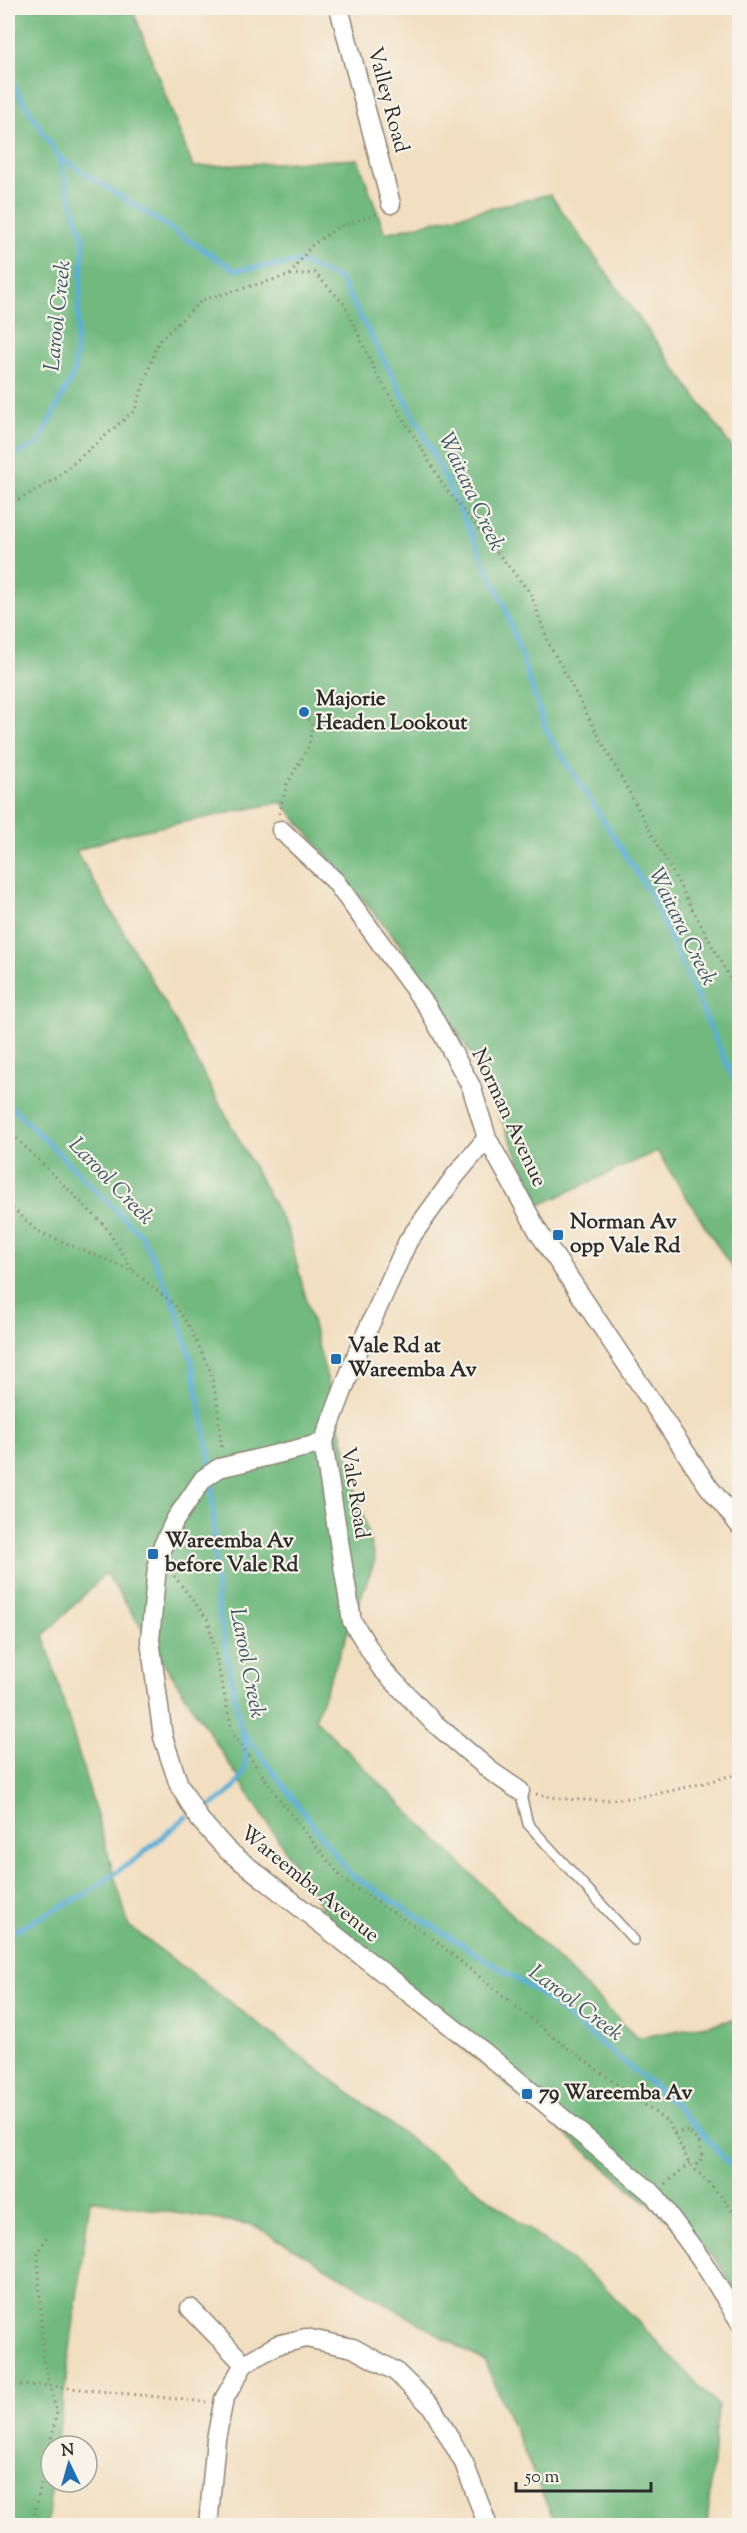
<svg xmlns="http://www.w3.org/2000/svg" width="747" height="2533" viewBox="0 0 747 2533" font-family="'Sorts Mill Goudy',serif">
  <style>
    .forest { fill: #71b97f; stroke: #4e7255; stroke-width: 1.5 }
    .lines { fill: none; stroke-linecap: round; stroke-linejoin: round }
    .stream { stroke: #5cafd7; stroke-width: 5 }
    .lane-casing { stroke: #8e8476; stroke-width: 12 }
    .street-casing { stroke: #8e8476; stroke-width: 21 }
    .path { stroke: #8e8476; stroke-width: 3; stroke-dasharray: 1.5 4.5; stroke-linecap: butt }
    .lane { stroke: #fff; stroke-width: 9 }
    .street { stroke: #fff; stroke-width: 18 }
    .poi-dot { fill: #1f6fb2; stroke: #f7f3e8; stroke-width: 2 }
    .labels { text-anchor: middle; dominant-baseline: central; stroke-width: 4.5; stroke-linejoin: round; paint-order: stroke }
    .street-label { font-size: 21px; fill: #2b2b2b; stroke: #f7f3e8 }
    .poi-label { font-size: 21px; font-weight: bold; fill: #2b2b2b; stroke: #f7f3e8; text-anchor: start }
    .water-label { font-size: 22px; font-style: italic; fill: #3c5967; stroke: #f7f3e8 }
  </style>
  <rect width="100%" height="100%" fill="#f7f3e8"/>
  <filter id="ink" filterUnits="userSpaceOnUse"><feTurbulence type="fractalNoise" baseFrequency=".0167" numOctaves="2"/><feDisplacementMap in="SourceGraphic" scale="12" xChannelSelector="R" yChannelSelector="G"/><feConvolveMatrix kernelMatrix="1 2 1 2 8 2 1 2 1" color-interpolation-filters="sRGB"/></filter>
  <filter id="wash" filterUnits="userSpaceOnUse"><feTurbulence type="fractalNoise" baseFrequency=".008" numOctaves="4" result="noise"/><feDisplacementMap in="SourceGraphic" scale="24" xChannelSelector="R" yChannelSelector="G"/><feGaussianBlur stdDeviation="1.35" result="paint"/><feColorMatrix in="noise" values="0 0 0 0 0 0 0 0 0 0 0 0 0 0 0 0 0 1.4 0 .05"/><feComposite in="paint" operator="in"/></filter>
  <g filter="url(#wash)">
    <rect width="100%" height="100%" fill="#f2dec0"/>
    <path class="forest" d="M8 8H132L193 167 358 159 385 233 550 194 736 453 739 461V1279L657 1151 540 1205 472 1055 398 942 282 802 121 835 76 851 168 1008 288 1231 375 1560 315 1719 637 2038 739 2019V2296L717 2261 354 1957 106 1573 44 1635 129 1926 603 2285 718 2406 707 2525H556L485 2362 254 2225 90 2200 57 2446H51L52 2482 47 2525 8 2526Z"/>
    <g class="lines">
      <g class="stream">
        <path d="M8 76 58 156 235 270 299 262 340 279 421 428 502 599 547 732 649 892 740 1093"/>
        <path d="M8 458 38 444 74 373 84 241 58 156"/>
        <path d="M8 1103 142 1236 175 1305 192 1361 211 1467"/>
        <path d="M212 1479 217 1601 241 1729 350 1874 537 1992 672 2101 740 2175"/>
        <path d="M203 1810C218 1802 238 1788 244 1771 249 1759 244 1744 242 1732"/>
        <path d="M8 1934 84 1895 141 1855 186 1817"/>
      </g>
    </g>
  </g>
  <g filter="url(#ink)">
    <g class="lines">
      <defs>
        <path id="lane" d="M520 1791 528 1824 634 1940"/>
        <g id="street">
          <path d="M339 8 391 204"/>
          <path d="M281 830 335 881 428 1008 471 1086 487 1138 539 1233 708 1486 740 1526"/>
          <path d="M487 1138 455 1176 408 1241 358 1351 323 1443 352 1621 381 1668 433 1722 492 1772 520 1791"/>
          <path d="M323 1443 219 1468 203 1479 175 1520 158 1556 150 1640 163 1737 179 1785 200 1820 227 1850 484 2052 654 2195 701 2259 740 2322"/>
          <path d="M190 2308 244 2364"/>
          <path d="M208 2526 216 2439 224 2399 244 2364 277 2345 306 2338 353 2348 395 2371 432 2407 464 2463 488 2526"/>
        </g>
      </defs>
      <use href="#lane" class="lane-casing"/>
      <use href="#street" class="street-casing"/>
      <g class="path">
        <path d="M290 275 311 246 337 228 376 214"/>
        <path d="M8 506 55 479 135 410 158 342 202 300 290 275 315 273 345 305 375 371 445 488 531 594 549 644 740 997"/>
        <path d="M279 814 287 784 309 746 312 726 304 712"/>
        <path d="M8 1130 105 1226 132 1269"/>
        <path d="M8 1204 37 1231 133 1271 175 1305 188 1324 210 1370 217 1401 222 1451"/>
        <path d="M174 1576 208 1620 233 1734 286 1808 344 1881 427 1934 553 2037 669 2123 689 2163 725 2200 740 2223"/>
        <path d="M536 1794C606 1810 672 1792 740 1773"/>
        <path d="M674 2133 689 2131 699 2143 703 2157 694 2168"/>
        <path d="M666 2184 689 2163"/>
        <path d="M8 2386 42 2385 206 2402"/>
        <path d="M32 2526 57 2412 43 2359 38 2254 48 2234"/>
      </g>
      <use href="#lane" class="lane"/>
      <use href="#street" class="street"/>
    </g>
  </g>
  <g class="poi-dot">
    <circle cx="304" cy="712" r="6"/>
    <rect x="552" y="1229" width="12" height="12" rx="3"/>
    <rect x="330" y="1353" width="12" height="12" rx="3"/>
    <rect x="147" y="1548" width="12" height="12" rx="3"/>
    <rect x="521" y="2088" width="12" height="12" rx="3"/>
  </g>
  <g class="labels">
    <g class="street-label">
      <text transform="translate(387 100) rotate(75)">Valley Road</text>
      <text transform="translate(508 1118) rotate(65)">Norman Avenue</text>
      <text transform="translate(354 1493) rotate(81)">Vale Road</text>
      <text transform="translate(309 1885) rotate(39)">Wareemba Avenue</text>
    </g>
    <g class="poi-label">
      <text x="316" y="700">Majorie<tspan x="316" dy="24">Headen Lookout</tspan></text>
      <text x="570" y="1223">Norman Av<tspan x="570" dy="24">opp Vale Rd</tspan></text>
      <text x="348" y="1347">Vale Rd at<tspan x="348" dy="24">Wareemba Av</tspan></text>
      <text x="165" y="1542">Wareemba Av<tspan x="165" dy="24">before Vale Rd</tspan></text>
      <text x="539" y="2094">79 Wareemba Av</text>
    </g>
    <g class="water-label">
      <text transform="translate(59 316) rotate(-84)">Larool Creek</text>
      <text transform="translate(470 492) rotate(65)">Waitara Creek</text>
      <text transform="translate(681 927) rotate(64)">Waitara Creek</text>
      <text transform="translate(110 1182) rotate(46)">Larool Creek</text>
      <text transform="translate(246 1663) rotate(79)">Larool Creek</text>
      <text transform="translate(575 2004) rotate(37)">Larool Creek</text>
    </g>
  </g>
  <rect width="747" height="2533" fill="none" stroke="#f7f3e8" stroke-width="30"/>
  <g transform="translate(69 2464) rotate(355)"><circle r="28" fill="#f7f3e8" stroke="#a5a39c" stroke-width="1.5"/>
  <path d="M0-4.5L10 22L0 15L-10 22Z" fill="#1f6fb2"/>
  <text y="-9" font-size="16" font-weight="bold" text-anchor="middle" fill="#2b2b2b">N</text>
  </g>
  <path d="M516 2482v9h135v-9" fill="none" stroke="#2b2b2b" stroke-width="3"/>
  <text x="525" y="2482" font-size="18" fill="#2b2b2b" stroke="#f7f3e8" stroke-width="4.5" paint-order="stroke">50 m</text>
</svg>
